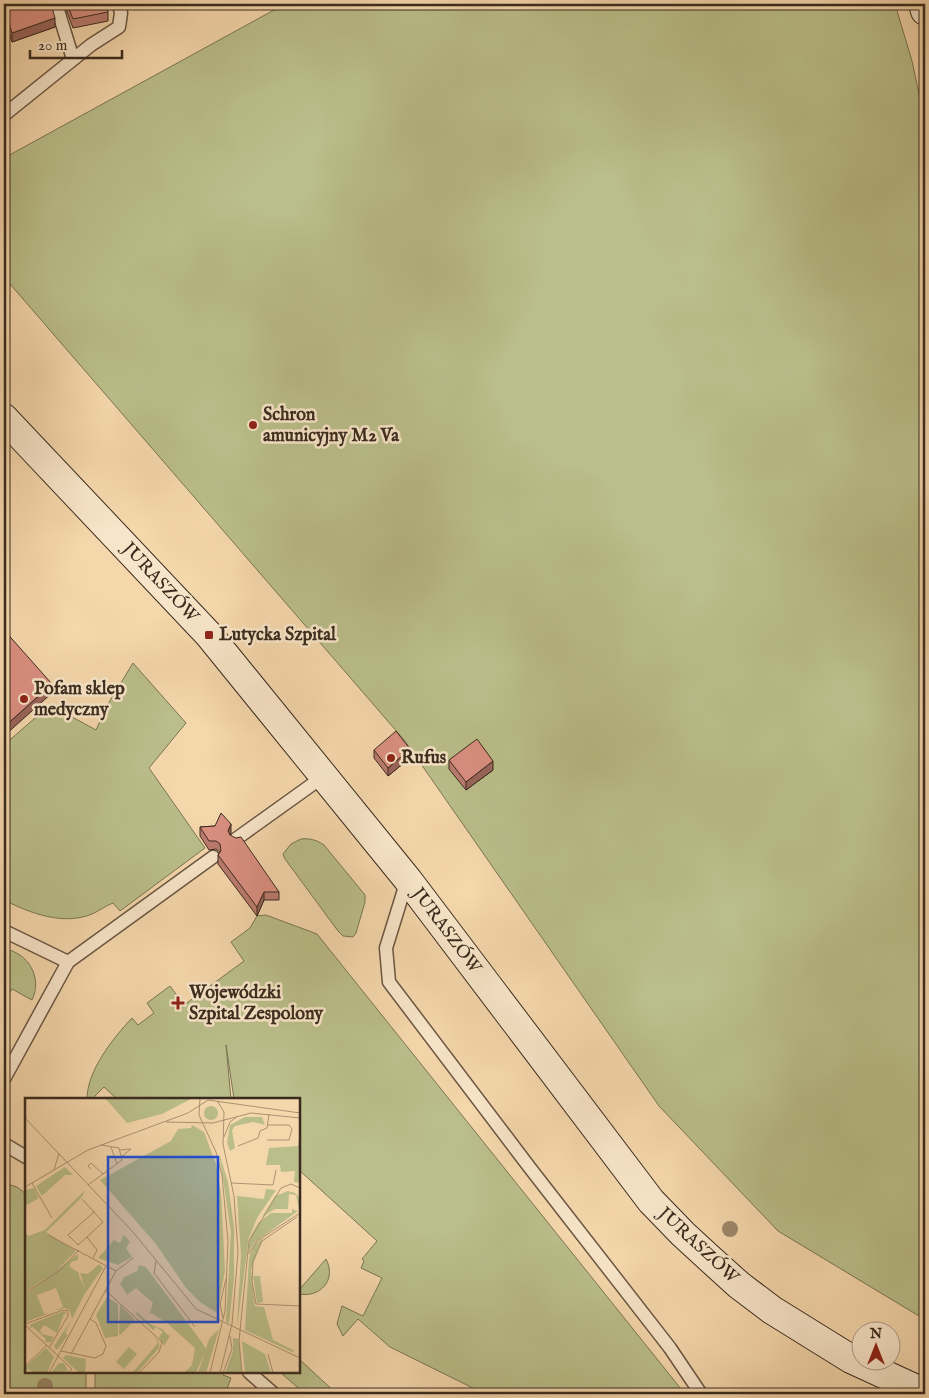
<svg xmlns="http://www.w3.org/2000/svg" width="929" height="1398" viewBox="0 0 929 1398" font-family="'IM FELL English',serif">
  <style>
    .green { fill: #babe8a; stroke: #7a7454 }
    .lines { fill: none; stroke-linecap: round; stroke-linejoin: round }
    .lane-casing { stroke: #6a5642; stroke-width: 15 }
    .secondary-casing { stroke: #3b2b1e; stroke-width: 30 }
    .lane { stroke: #f8e5c9; stroke-width: 12 }
    .secondary { stroke: #f8e5c9; stroke-width: 28 }
    .tree { fill: #9c886a }
    .wall { fill: #bb7b6f; stroke: #3b2b1e }
    .shaded-wall { fill: #99645a; stroke: #3b2b1e }
    .building { fill: #da8f81; stroke: #3b2b1e }
    .poi-dot { fill: #8f2418; stroke: #f8e5c9; stroke-width: 2 }
    .labels { text-anchor: middle; dominant-baseline: central; stroke-width: 5; stroke-linejoin: round; paint-order: stroke }
    .poi-label { font-size: 18px; font-weight: bold; fill: #3b2b1e; stroke: #f8e5c9; text-anchor: start }
    .street-label { font-size: 18px; fill: #3b2b1e; stroke: #f8e5c9 }
    .inset-road { fill: none; stroke: #ab9273; stroke-width: 1 }
    .view { fill: #1d4ed8; fill-opacity: 0.15; stroke: #1d4ed8; stroke-width: 2.5 }
    .inset-edge { fill: none; stroke: #3b2b1e; stroke-width: 2.5 }
  </style>
  <rect width="100%" height="100%" fill="#f5d7ac"/>
  <filter id="stains"><feTurbulence type="fractalNoise" baseFrequency=".004" numOctaves="4"/><feColorMatrix values="0 0 0 0 .2 0 0 0 0 .09 0 0 0 0 .02 0 0 0 .5 -.17"/></filter>
  <radialGradient id="worn" r=".72"><stop offset=".6" stop-color="#630" stop-opacity="0"/><stop offset="1" stop-color="#630" stop-opacity=".3"/></radialGradient>
  <g class="green">
    <path d="M285 4H895L912 61 925 122V1307L924 1319 778 1231 659 1106 405 741 4 277V158Z"/>
    <path d="M133 663 186 723 149 768 205 848 120 911 113 903C105 906 99 911 92 914 63 926 30 913 4 900V745L50 705 96 730 108 704Z"/>
    <path d="M301 839C309 838 317 840 324 845L365 895V902L356 933 353 937 343 936 338 931 285 859 283 854 291 844Z"/>
    <path d="M266 915 317 934 685 1394H485L390 1347 358 1319 343 1336 337 1324 342 1306 363 1316 382 1278 361 1268 364 1261 362 1259 377 1241 299 1170V1099H234L226 1045 231 1099H117L104 1087 92 1099H87C87 1071 113 1038 132 1018L138 1025 154 1013 147 1003 170 986 184 1005 244 961 231 942 250 928 257 916Z"/>
    <path d="M4 949C28 952 43 978 32 1000L12 989 4 1003Z"/>
    <path d="M4 1183 17 1187 26 1194V1372H86V1394H4Z"/>
    <path d="M326 1259C337 1280 320 1298 299 1294V1290Z"/>
    <path d="M299 1359 337 1394H305L280 1372H299Z"/>
    <path d="M95 1372H222L223 1375 231 1378 225 1394H95Z"/>
  </g>
  <g class="lines">
    <defs>
      <g id="lane">
        <path d="M56 4 73 59"/>
        <path d="M4 115 91 45 119 27 121 13 119 4"/>
        <path d="M236 839 324 776"/>
        <path d="M407 880 386 948 389 982 530 1168 670 1348 701 1394"/>
        <path d="M4 931 68 962"/>
        <path d="M4 1079 68 962 213 857"/>
        <path d="M4 1144 26 1157"/>
        <path d="M249 1372 274 1394"/>
      </g>
      <g id="secondary">
        <path d="M923 4 925 11"/>
        <path d="M4 418 209 635 408 880 651 1201 683 1234 708 1257 739 1285 772 1310 851 1359 925 1393"/>
      </g>
    </defs>
    <use href="#lane" class="lane-casing"/>
    <use href="#secondary" class="secondary-casing"/>
    <use href="#lane" class="lane"/>
    <use href="#secondary" class="secondary"/>
  </g>
  <g class="tree">
    <circle cx="730" cy="1229" r="8"/>
    <circle cx="45" cy="1386" r="8"/>
  </g>
  <g class="wall">
    <path d="M4 4 55 27 12 42 4 16Z"/>
    <path d="M64 4H106L108 12V21L73 28Z"/>
    <path d="M374 750 410 758 388 776 374 758Z"/>
    <path d="M449 760 493 770 466 790 449 769Z"/>
    <path d="M215 826 231 833 230 835 279 892V900H264L257 916 218 864V855L220 852 216 849 209 850 200 836V827Z"/>
  </g>
  <g class="shaded-wall">
    <path d="M55 18V27L12 42V33Z"/>
    <path d="M52 684V693L4 736V727Z"/>
    <path d="M410 749V758L388 776V768Z"/>
    <path d="M493 761V770L466 790V782Z"/>
    <path d="M231 824V833L228 839V831Z"/>
    <path d="M264 892V900L257 916V907Z"/>
  </g>
  <g class="building">
    <path d="M4 4H51L55 18 12 33 4 7Z"/>
    <path d="M67 4H106L108 12 73 19Z"/>
    <path d="M4 630 52 684 4 727Z"/>
    <path d="M396 731 410 749 388 768 374 750Z"/>
    <path d="M477 739 493 761 466 782 449 760Z"/>
    <path d="M221 813 231 824 228 831 230 835 236 838 241 837 279 892H264L257 907 218 855 221 851 220 844 216 841H209L200 827 215 826Z"/>
  </g>
  <g class="poi-dot">
    <circle cx="253" cy="425" r="5"/>
    <rect x="204" y="630" width="10" height="10" rx="2.5"/>
    <circle cx="24" cy="699" r="5"/>
    <circle cx="391" cy="758" r="5"/>
    <path d="M175.5 995.5h5v5h5v5h-5v5h-5v-5h-5v-5h5z"/>
  </g>
  <g class="labels">
    <g class="poi-label">
      <text x="263" y="415">Schron<tspan x="263" dy="21">amunicyjny M2 Va</tspan></text>
      <text x="219" y="635">Lutycka Szpital</text>
      <text x="34" y="689">Pofam sklep<tspan x="34" dy="21">medyczny</tspan></text>
      <text x="401" y="758">Rufus</text>
      <text x="189" y="993">Wojewódzki<tspan x="189" dy="21">Szpital Zespolony</tspan></text>
    </g>
    <g class="street-label">
      <text transform="translate(160 583) rotate(47)">JURASZÓW</text>
      <text transform="translate(446 931) rotate(53)">JURASZÓW</text>
      <text transform="translate(698 1246) rotate(43)">JURASZÓW</text>
    </g>
  </g>
  <g transform="translate(25 1098)">
    <rect width="275" height="275" fill="#f5d7ac"/>
    <path d="M80 0H168L137 16 102 25ZM179 15a7 7 0 1 1 14 0a7 7 0 1 1-14 0ZM220 19H237L240 27 228 24 210 28 207 32 210 50 205 53 202 45 205 27ZM167 27 179 34 191 66 196 94 200 173 192 215 175 204 161 190 131 146 75 82 146 43 153 31 166 30ZM275 33V85L269 84 270 73 256 74 255 67H241L244 50 273 48ZM194 55 203 84 209 130V180L204 225 201 224 206 134ZM40 69 59 88 48 77H40L17 98 11 88ZM9 90 14 100 0 108V92ZM241 91 251 92 232 120 224 139 212 229 216 157 212 98 239 101ZM60 92 57 99 21 134 51 153 31 173 0 194V134L3 138 20 132ZM263 93 270 95 274 99V111L271 97 264 96 263 111H250L237 119 250 98ZM267 111 273 113 230 144 223 156 225 139 234 124 246 115H267ZM99 137 105 144 101 150 107 159 93 167 73 160 89 142 95 145ZM238 140 226 172 230 208 239 209 248 242 270 253 267 254 220 232 224 160 229 147ZM53 156V162L46 164 45 169 54 175V178L60 191 55 175 63 176 74 166 78 170 59 197 40 235 43 237 32 252 29 248 47 221 45 213 40 210 28 213 38 209 31 190 12 197 19 216 25 215 0 224V196ZM114 167 121 169 176 243 181 251 171 275H152L160 274 167 267 170 250 142 225 126 215 124 217 128 205 111 190 102 197 96 187 94 189 99 179 112 173ZM228 178H235L238 204 232 205ZM82 199 93 206V238L80 240 71 217ZM95 207 110 222 95 237 94 236ZM39 213 42 217 39 216 32 235 19 227 15 232 17 236 29 239 26 244H20L21 241 8 229 5 230 6 226ZM112 214 125 226 137 231 144 238 146 236 139 248 134 239 138 234 131 229 128 232 111 216ZM194 231 181 275H173L184 241ZM129 239 134 244V250L112 275H107L133 245ZM208 240 214 241 217 275H200L208 253ZM217 243 240 256 246 275H220ZM104 249 112 256 99 271 91 264ZM21 250 29 259 22 275H8L3 271 0 275V269ZM41 257 61 261 60 275H54L38 260ZM34 265H39L43 273 26 275Z" fill="#babe8a"/>
    <path class="inset-road" d="M175 0 174 17 191 54 197 77 203 143 200 213 185 275M236 0H256M193 4 199 14 198 46 209 98 213 154 207 226 195 275M0 20 108 134 171 211 275 260M141 24 188 25 226 15 275 20M242 27H264L267 31 264 42H242M199 39 205 24 213 18M213 48 233 40 235 33 242 30 244 16M86 49 92 66M95 52 106 51 97 58M66 71 63 68 66 65 78 76M29 72 34 55M7 85 27 120M206 85 248 87 251 72M63 87 97 62 94 50 76 47M0 89 63 52 163 15 183 2 275 15M57 101 69 114M272 119 237 143 228 163 227 183 231 206 275 208M23 137 91 173M53 147 43 137 69 114 78 124 62 139M53 147 62 139 72 152 68 160M224 156 232 143 275 115M131 163 129 175 170 229M80 192 137 244 134 254 114 275M0 195 34 173 54 152M198 220 195 206 201 181M0 226 38 212 43 213V218L24 250M0 227 47 271 43 275M36 253 70 260 78 256 81 248 71 225 65 221M46 256 91 173 108 160M243 256 248 275M0 268 22 247M24 275 81 168M198 275 207 251 205 238M217 275 214 243 224 143 256 90 266 86 275 90"/>
    <path class="view" d="M83 59H193V224H83Z"/>
    <rect width="275" height="275" class="inset-edge"/>
  </g>
  <rect width="929" height="1398" fill="none" stroke="#f5d7ac" stroke-width="20"/>
  <rect x="5" y="5" width="919" height="1388" fill="none" stroke="#3b2b1e" stroke-width="2.5"/>
  <rect x="10" y="10" width="909" height="1378" fill="none" stroke="#3b2b1e"/>
  <g transform="translate(876 1346)"><circle r="24" fill="#f8e5c9" stroke="#ac9b85"/>
  <path d="M0-4L9 19L0 12L-9 19Z" fill="#8f2418"/>
  <text y="-8" font-size="14" font-weight="bold" text-anchor="middle" fill="#3b2b1e">N</text>
  </g>
  <path d="M30 50v8h92v-8" fill="none" stroke="#3b2b1e" stroke-width="2.5"/>
  <text x="38" y="50" font-size="15" fill="#3b2b1e" stroke="#f8e5c9" stroke-width="4" paint-order="stroke">20 m</text>
  <rect width="100%" height="100%" filter="url(#stains)"/>
  <rect width="100%" height="100%" fill="url(#worn)"/>
</svg>
